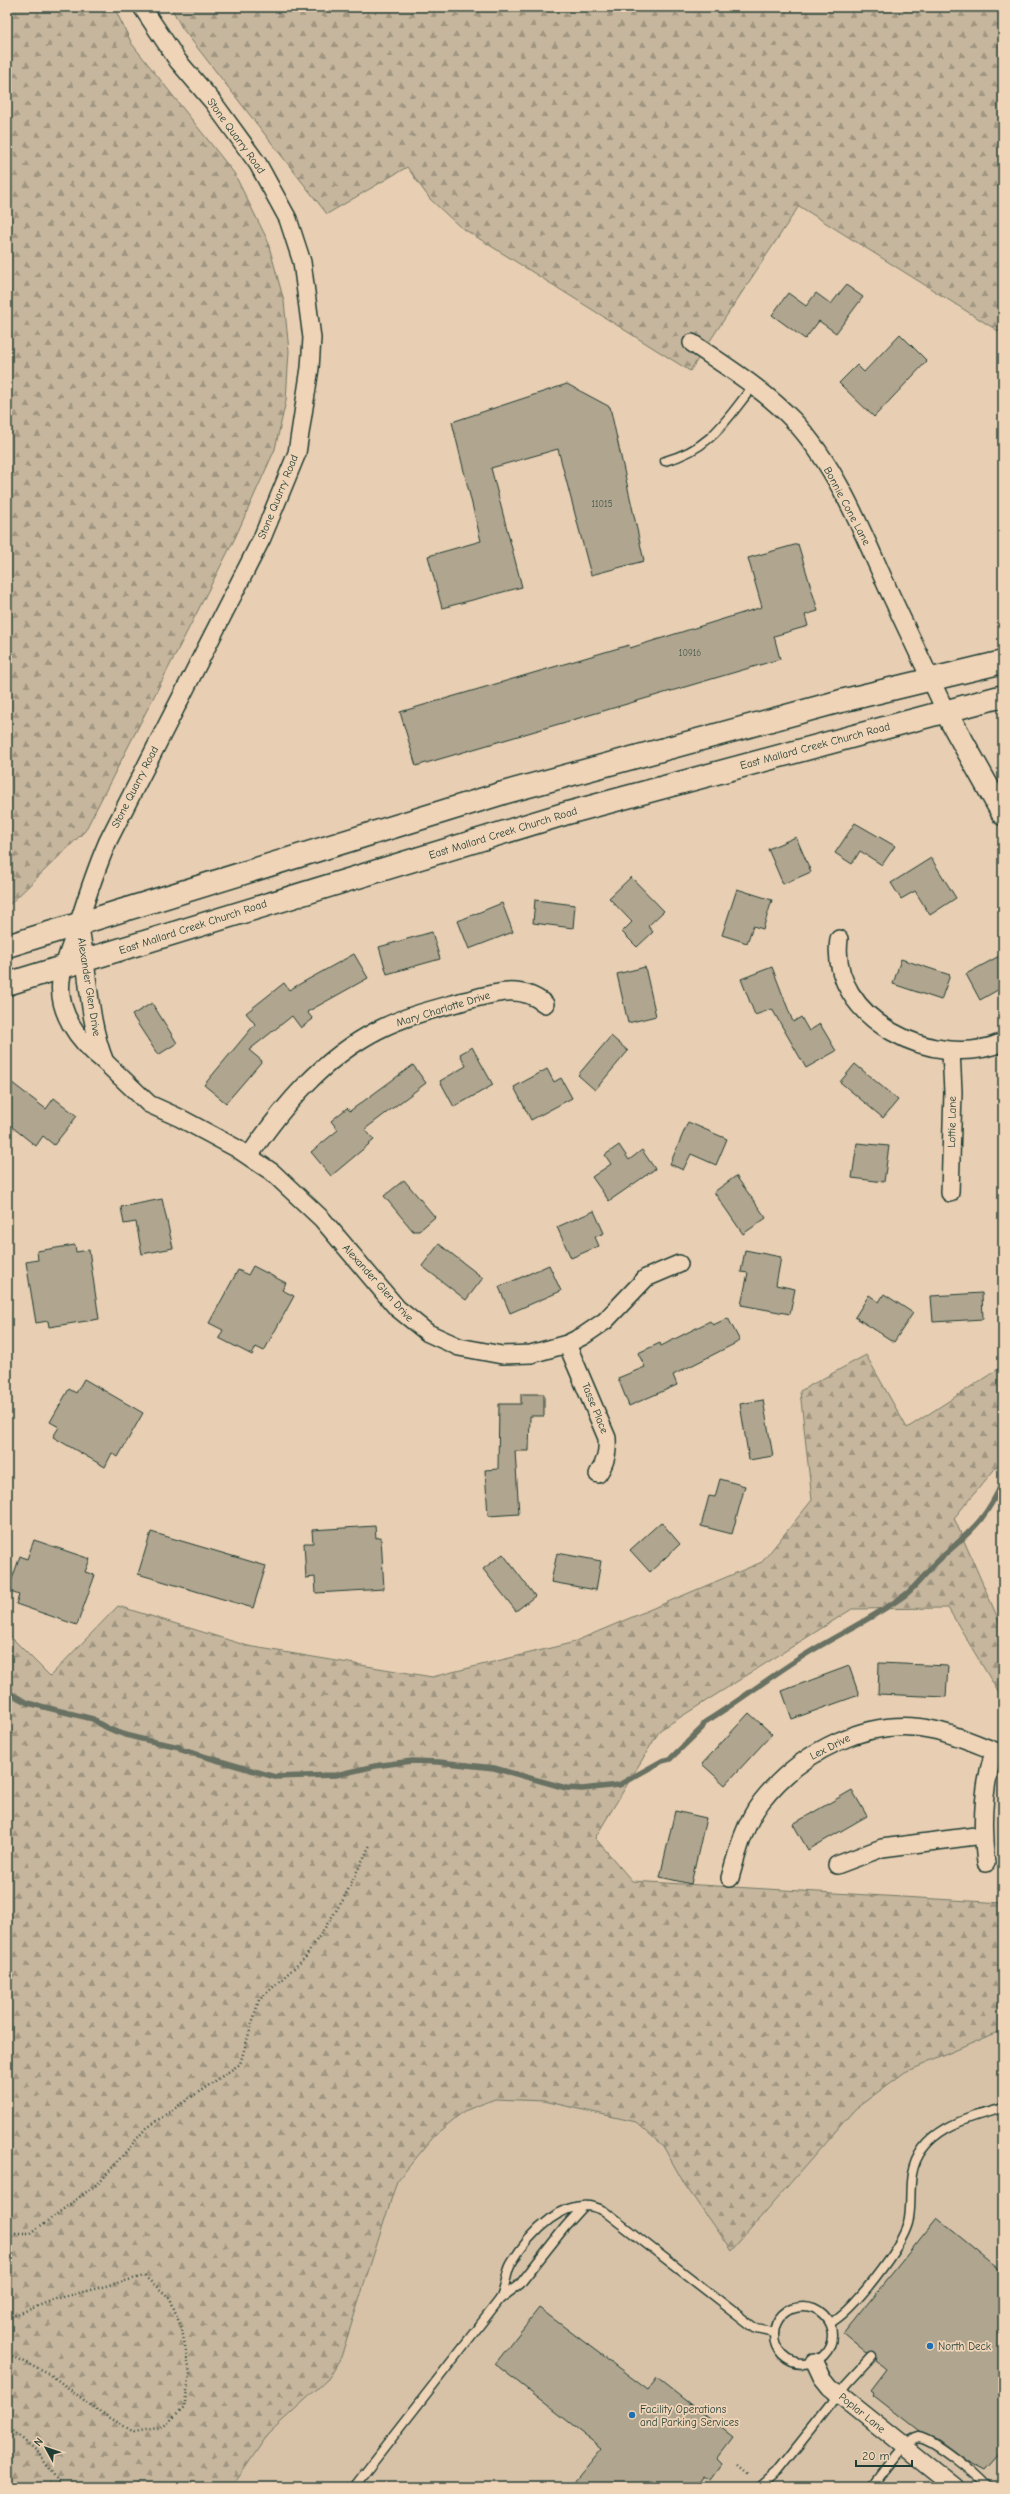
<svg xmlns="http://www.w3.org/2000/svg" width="1010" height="2494" viewBox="0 0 1010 2494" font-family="'Comic Neue',sans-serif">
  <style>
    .built { fill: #d7c2a8 }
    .forest { fill: url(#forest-firs); stroke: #727a68 }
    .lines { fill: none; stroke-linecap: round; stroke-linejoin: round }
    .stream { stroke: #687162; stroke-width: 5.5 }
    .building { fill: #b0a58f; stroke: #1f3d34 }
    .lane-casing { stroke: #1f3d34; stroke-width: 11 }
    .street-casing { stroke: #1f3d34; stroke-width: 20 }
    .secondary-casing { stroke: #1f3d34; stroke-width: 25 }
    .path { stroke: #1f3d34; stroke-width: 2.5; stroke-dasharray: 1 3; stroke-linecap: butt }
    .lane { stroke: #f0d4b7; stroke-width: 8 }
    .street { stroke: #f0d4b7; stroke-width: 17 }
    .secondary { stroke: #f0d4b7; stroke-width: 22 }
    .poi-dot { fill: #1f6fb2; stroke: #f0d4b7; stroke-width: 1.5 }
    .labels { text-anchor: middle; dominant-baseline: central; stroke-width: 3.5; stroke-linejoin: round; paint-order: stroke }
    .number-label { font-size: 9px; fill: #43574b }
    .street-label { font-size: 11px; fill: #1f3d34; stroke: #f0d4b7 }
    .poi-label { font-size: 11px; fill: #1f3d34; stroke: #f0d4b7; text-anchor: start }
  </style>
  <defs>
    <pattern id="forest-firs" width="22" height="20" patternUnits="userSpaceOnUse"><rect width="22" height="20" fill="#c6b69d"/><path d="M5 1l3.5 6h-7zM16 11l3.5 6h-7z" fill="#a09581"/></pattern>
  </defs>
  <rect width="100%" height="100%" fill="#e8ceb2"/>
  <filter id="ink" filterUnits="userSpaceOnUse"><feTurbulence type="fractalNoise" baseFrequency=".025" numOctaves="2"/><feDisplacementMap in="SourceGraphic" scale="8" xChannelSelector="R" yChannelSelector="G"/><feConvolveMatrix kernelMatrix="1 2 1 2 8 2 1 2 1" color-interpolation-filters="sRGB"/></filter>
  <g filter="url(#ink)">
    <path class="built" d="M632 1881 1003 1903V2487H161L225 2379Z"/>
    <g class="forest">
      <path d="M7 7H114L132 44 234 173 267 239 284 301 289 351 286 401 275 449 235 538 85 831 7 907Z"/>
      <path d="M171 7H1003V334L799 206 690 371 459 226 430 199 407 167 327 214 182 28Z"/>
      <path d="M866 1355 907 1428 1003 1366V1459L954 1518 1003 1630V1700L948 1608 852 1609 660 1730 595 1838 632 1881 1003 1903V2030L905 2072 855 2109 731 2251 685 2185 663 2146 636 2122 544 2101 495 2099 464 2111 436 2134 397 2181 341 2357 328 2379 269 2433 232 2487H7V1633L50 1676 118 1606 248 1646 432 1677 571 1643 762 1562 812 1500 800 1391Z"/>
    </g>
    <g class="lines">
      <path class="stream" d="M7 1692 28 1703 93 1719C113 1736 153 1741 179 1747L182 1750 275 1777 336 1775 375 1766 412 1761 439 1762 494 1768 566 1788 582 1789 619 1785 662 1761 670 1759 702 1728 705 1722C740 1701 773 1674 808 1653 841 1633 875 1617 905 1595 918 1585 927 1571 939 1560 970 1531 985 1522 1003 1481"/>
    </g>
    <g class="building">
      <path d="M846 285 863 297 836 333 819 321 805 339 772 315 788 293 806 306 816 293 831 304Z"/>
      <path d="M900 334 927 361 874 417 839 383 857 365 864 372Z"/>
      <path d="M567 384 610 407 644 561 591 575 558 449 491 468 522 587 442 608 428 556 481 541 452 422Z"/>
      <path d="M798 544 818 611 805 615 808 626 774 636 780 659 416 766 400 712 629 645 630 648 762 607 748 558Z"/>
      <path d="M855 823 895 846 882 865 860 851 852 864 835 853Z"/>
      <path d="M796 837 811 872 783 884 768 849Z"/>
      <path d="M931 858 956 898 930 915 915 891 901 899 891 883Z"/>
      <path d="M631 877 664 911 648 926 653 932 637 947 622 932 632 922 609 898Z"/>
      <path d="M737 889 772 900 763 929 753 926 747 943 722 935Z"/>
      <path d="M535 900 575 905 573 928 533 923Z"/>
      <path d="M502 903 513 932 469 949 458 921Z"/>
      <path d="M432 932 440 959 387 974 379 947Z"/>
      <path d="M354 954 368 978 307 1012 313 1019 301 1028 292 1016 249 1050 262 1061 226 1103 204 1085 255 1024 246 1013 284 983 289 990Z"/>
      <path d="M1003 954V987L980 1000 966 974Z"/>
      <path d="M901 959 950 975 941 1000 893 984Z"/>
      <path d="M645 967 656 1016 628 1023 617 974Z"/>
      <path d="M772 967 793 1022 801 1017 809 1031 820 1024 836 1051 806 1068 772 1009 755 1015 741 979Z"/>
      <path d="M152 1003 177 1043 158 1055 132 1015Z"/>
      <path d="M611 1036 628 1051 595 1090 578 1075Z"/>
      <path d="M472 1047 493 1085 454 1107 440 1081 466 1066 460 1054Z"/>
      <path d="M855 1064 898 1100 883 1118 840 1082Z"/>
      <path d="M413 1065 426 1083 365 1129 374 1140 331 1176 311 1152 338 1130 331 1121 347 1108 350 1111Z"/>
      <path d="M547 1069 554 1082 561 1078 572 1098 531 1120 514 1087Z"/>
      <path d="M7 1079 46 1109 54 1098 77 1116 54 1145 43 1136 36 1146 7 1123Z"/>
      <path d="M688 1122 727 1139 716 1165 691 1154 683 1170 670 1164Z"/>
      <path d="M857 1143 889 1146 884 1182 852 1178Z"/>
      <path d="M619 1145 629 1160 642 1150 655 1169 609 1201 592 1177 611 1164 605 1155Z"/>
      <path d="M736 1176 766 1218 743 1234 714 1192Z"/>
      <path d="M404 1180 435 1217 419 1231H413L384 1196Z"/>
      <path d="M162 1199 173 1248 142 1254 136 1222 124 1224 121 1207Z"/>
      <path d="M594 1211 604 1233 595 1237 599 1246 571 1258 557 1227Z"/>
      <path d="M439 1244 483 1278 466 1300 422 1266Z"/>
      <path d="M75 1245 76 1252 89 1250 99 1319 49 1327 48 1321 36 1323 26 1262 38 1260 37 1251Z"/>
      <path d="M745 1250 781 1257 776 1285 795 1289 790 1314 741 1305 748 1273 741 1272Z"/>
      <path d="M549 1265 561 1291 510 1313 499 1287Z"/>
      <path d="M253 1266 286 1283 282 1290 294 1296 264 1351 256 1347 252 1355 219 1338 223 1330 209 1323 238 1270 248 1275Z"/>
      <path d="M982 1293 983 1319 933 1322 931 1296Z"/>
      <path d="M884 1294 913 1313 894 1342 855 1317 869 1295 879 1302Z"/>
      <path d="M728 1318 740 1341 673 1375 677 1385 629 1406 618 1378 645 1367 638 1353 660 1343 661 1346 710 1321 713 1325Z"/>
      <path d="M84 1379 143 1413 118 1457 112 1453 105 1467 53 1437 59 1427 50 1422 69 1389 76 1393Z"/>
      <path d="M521 1394H544V1416H530L529 1451H515L519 1514 488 1516 485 1470 498 1469 499 1404H521Z"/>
      <path d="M763 1400 773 1456 749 1460 740 1404Z"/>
      <path d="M720 1479 745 1486 732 1534 701 1526 709 1496 715 1497Z"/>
      <path d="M661 1522 680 1544 650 1572 630 1550Z"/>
      <path d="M375 1526 376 1538 381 1537 384 1589 316 1593 315 1577 306 1578 304 1543H313L312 1530Z"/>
      <path d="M151 1532 266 1566 253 1608 138 1574Z"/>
      <path d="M34 1540 90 1559 85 1572 95 1575 77 1625 16 1604 19 1595 8 1591 20 1556 27 1559Z"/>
      <path d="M557 1553 601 1561 596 1590 551 1582Z"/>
      <path d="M503 1554 535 1596 516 1611 483 1569Z"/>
      <path d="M879 1663 948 1666 946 1697 878 1694Z"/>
      <path d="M849 1666 859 1695 792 1719 782 1691Z"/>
      <path d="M749 1713 772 1734 725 1785 702 1764Z"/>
      <path d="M852 1790 867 1816 808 1850 793 1824Z"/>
      <path d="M675 1811 706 1818 691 1884 660 1877Z"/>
      <path d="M937 2218 1003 2272V2452L986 2471 969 2462 938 2439 920 2432 873 2395 874 2393 870 2390 886 2369 876 2361 875 2353 867 2354 843 2334Z"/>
      <path d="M539 2308 648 2390 657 2378 733 2438 717 2459 722 2464 710 2480 704 2476 695 2487H570L602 2448 495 2364Z"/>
    </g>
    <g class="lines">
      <defs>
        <g id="lane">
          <path d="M665 461C712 448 725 421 754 385"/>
          <path d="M584 2206 565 2227 520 2284 500 2299C506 2289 505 2275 511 2264 528 2235 567 2191 604 2211L756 2329 774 2333"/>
          <circle cx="803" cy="2335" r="29"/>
          <path d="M830 2323C853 2311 901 2248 908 2223 912 2207 909 2190 912 2174 920 2130 966 2118 1003 2108"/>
          <path d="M354 2487 500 2299"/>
          <path d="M760 2487 777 2472 847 2384 872 2357"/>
          <path d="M872 2487C882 2475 905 2439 919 2437 936 2440 976 2474 988 2487"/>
        </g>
        <g id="street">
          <path d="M692 343C727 367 763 389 793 420 837 467 862 531 888 589 907 630 927 671 946 712"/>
          <path d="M79 923C89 970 87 1018 105 1062 79 1042 54 1010 62 974 66 957 73 941 78 925 87 896 96 869 108 841L262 538 297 453 310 368 312 338 302 262 288 219 258 164 213 102 178 61 142 7"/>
          <path d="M839 939C828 1019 936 1072 1003 1042"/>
          <path d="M105 1062 149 1104 180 1118 236 1148 272 1172 322 1219 397 1308 428 1333 459 1347 502 1355 531 1354 567 1344 583 1336 605 1321 646 1278 679 1264"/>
          <path d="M249 1156C283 1106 323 1058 378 1030 405 1016 435 1009 464 1001 493 994 519 983 545 1004"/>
          <path d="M950 1193 953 1092 951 1051"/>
          <path d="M567 1344 607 1438C608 1452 606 1462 598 1474"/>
          <path d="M986 1863C981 1825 983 1788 994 1751"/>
          <path d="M837 1865 882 1848 983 1835"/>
          <path d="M730 1878C737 1853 745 1823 761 1802 800 1752 869 1715 934 1730 958 1735 981 1746 1003 1754"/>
          <path d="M815 2362 822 2377 830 2387 955 2487"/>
        </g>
        <g id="secondary">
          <path d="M946 712 1003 814"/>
          <path d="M7 946 503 793 841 701 1003 662"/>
          <path d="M7 984 564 814 1003 696"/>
        </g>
      </defs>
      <use href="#lane" class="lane-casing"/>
      <use href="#street" class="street-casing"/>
      <use href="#secondary" class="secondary-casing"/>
      <g class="path">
        <path d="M7 2233H31L100 2182 146 2128 240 2064 259 2000 305 1958 343 1900 370 1845"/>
        <path d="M7 2318 56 2299 144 2276 170 2298 182 2330 190 2373 184 2408 163 2427 134 2432 97 2410 51 2375 7 2354"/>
        <path d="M7 2426 37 2451 62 2487"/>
        <path d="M738 2466 750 2476"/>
      </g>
      <use href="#lane" class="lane"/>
      <use href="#street" class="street"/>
      <use href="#secondary" class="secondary"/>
    </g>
  </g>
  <g class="poi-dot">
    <circle cx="930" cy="2346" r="4"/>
    <circle cx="632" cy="2415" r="4"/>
  </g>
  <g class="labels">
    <g class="number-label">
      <text x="602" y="504">11015</text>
      <text x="690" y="653">10916</text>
    </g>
    <g class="street-label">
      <text transform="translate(236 136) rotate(54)">Stone Quarry Road</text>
      <text transform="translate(278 497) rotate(-68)">Stone Quarry Road</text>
      <text transform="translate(847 506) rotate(62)">Bonnie Cone Lane</text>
      <text transform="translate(815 746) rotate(-15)">East Mallard Creek Church Road</text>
      <text transform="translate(135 787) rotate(-63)">Stone Quarry Road</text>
      <text transform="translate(503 833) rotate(-17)">East Mallard Creek Church Road</text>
      <text transform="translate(193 927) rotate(-18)">East Mallard Creek Church Road</text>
      <text transform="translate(89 987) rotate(81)">Alexander Glen Drive</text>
      <text transform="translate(443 1009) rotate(-17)">Mary Charlotte Drive</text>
      <text transform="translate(952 1122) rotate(-89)">Lottie Lane</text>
      <text transform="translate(378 1283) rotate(48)">Alexander Glen Drive</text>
      <text transform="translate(595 1408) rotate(68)">Tasse Place</text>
      <text transform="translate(830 1747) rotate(-27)">Lex Drive</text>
      <text transform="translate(862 2413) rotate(39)">Poplar Lane</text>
    </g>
    <g class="poi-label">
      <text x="938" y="2346">North Deck</text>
      <text x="640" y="2409">Facility Operations<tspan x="640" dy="13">and Parking Services</tspan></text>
    </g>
  </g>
  <rect width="1010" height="2494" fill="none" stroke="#f0d4b7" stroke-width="24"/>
  <rect x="12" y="12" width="986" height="2470" fill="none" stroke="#1f3d34" stroke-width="1.5" filter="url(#ink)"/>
  <g transform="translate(46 2448) rotate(310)" stroke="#f0d4b7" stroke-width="3" paint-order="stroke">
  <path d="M0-3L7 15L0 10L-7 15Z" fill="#1f3d34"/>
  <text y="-6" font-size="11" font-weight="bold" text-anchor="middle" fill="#1f3d34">N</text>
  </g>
  <path d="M856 2460v6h56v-6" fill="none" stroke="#1f3d34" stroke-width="2"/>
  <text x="862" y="2460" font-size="12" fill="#1f3d34" stroke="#f0d4b7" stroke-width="3" paint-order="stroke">20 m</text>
</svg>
